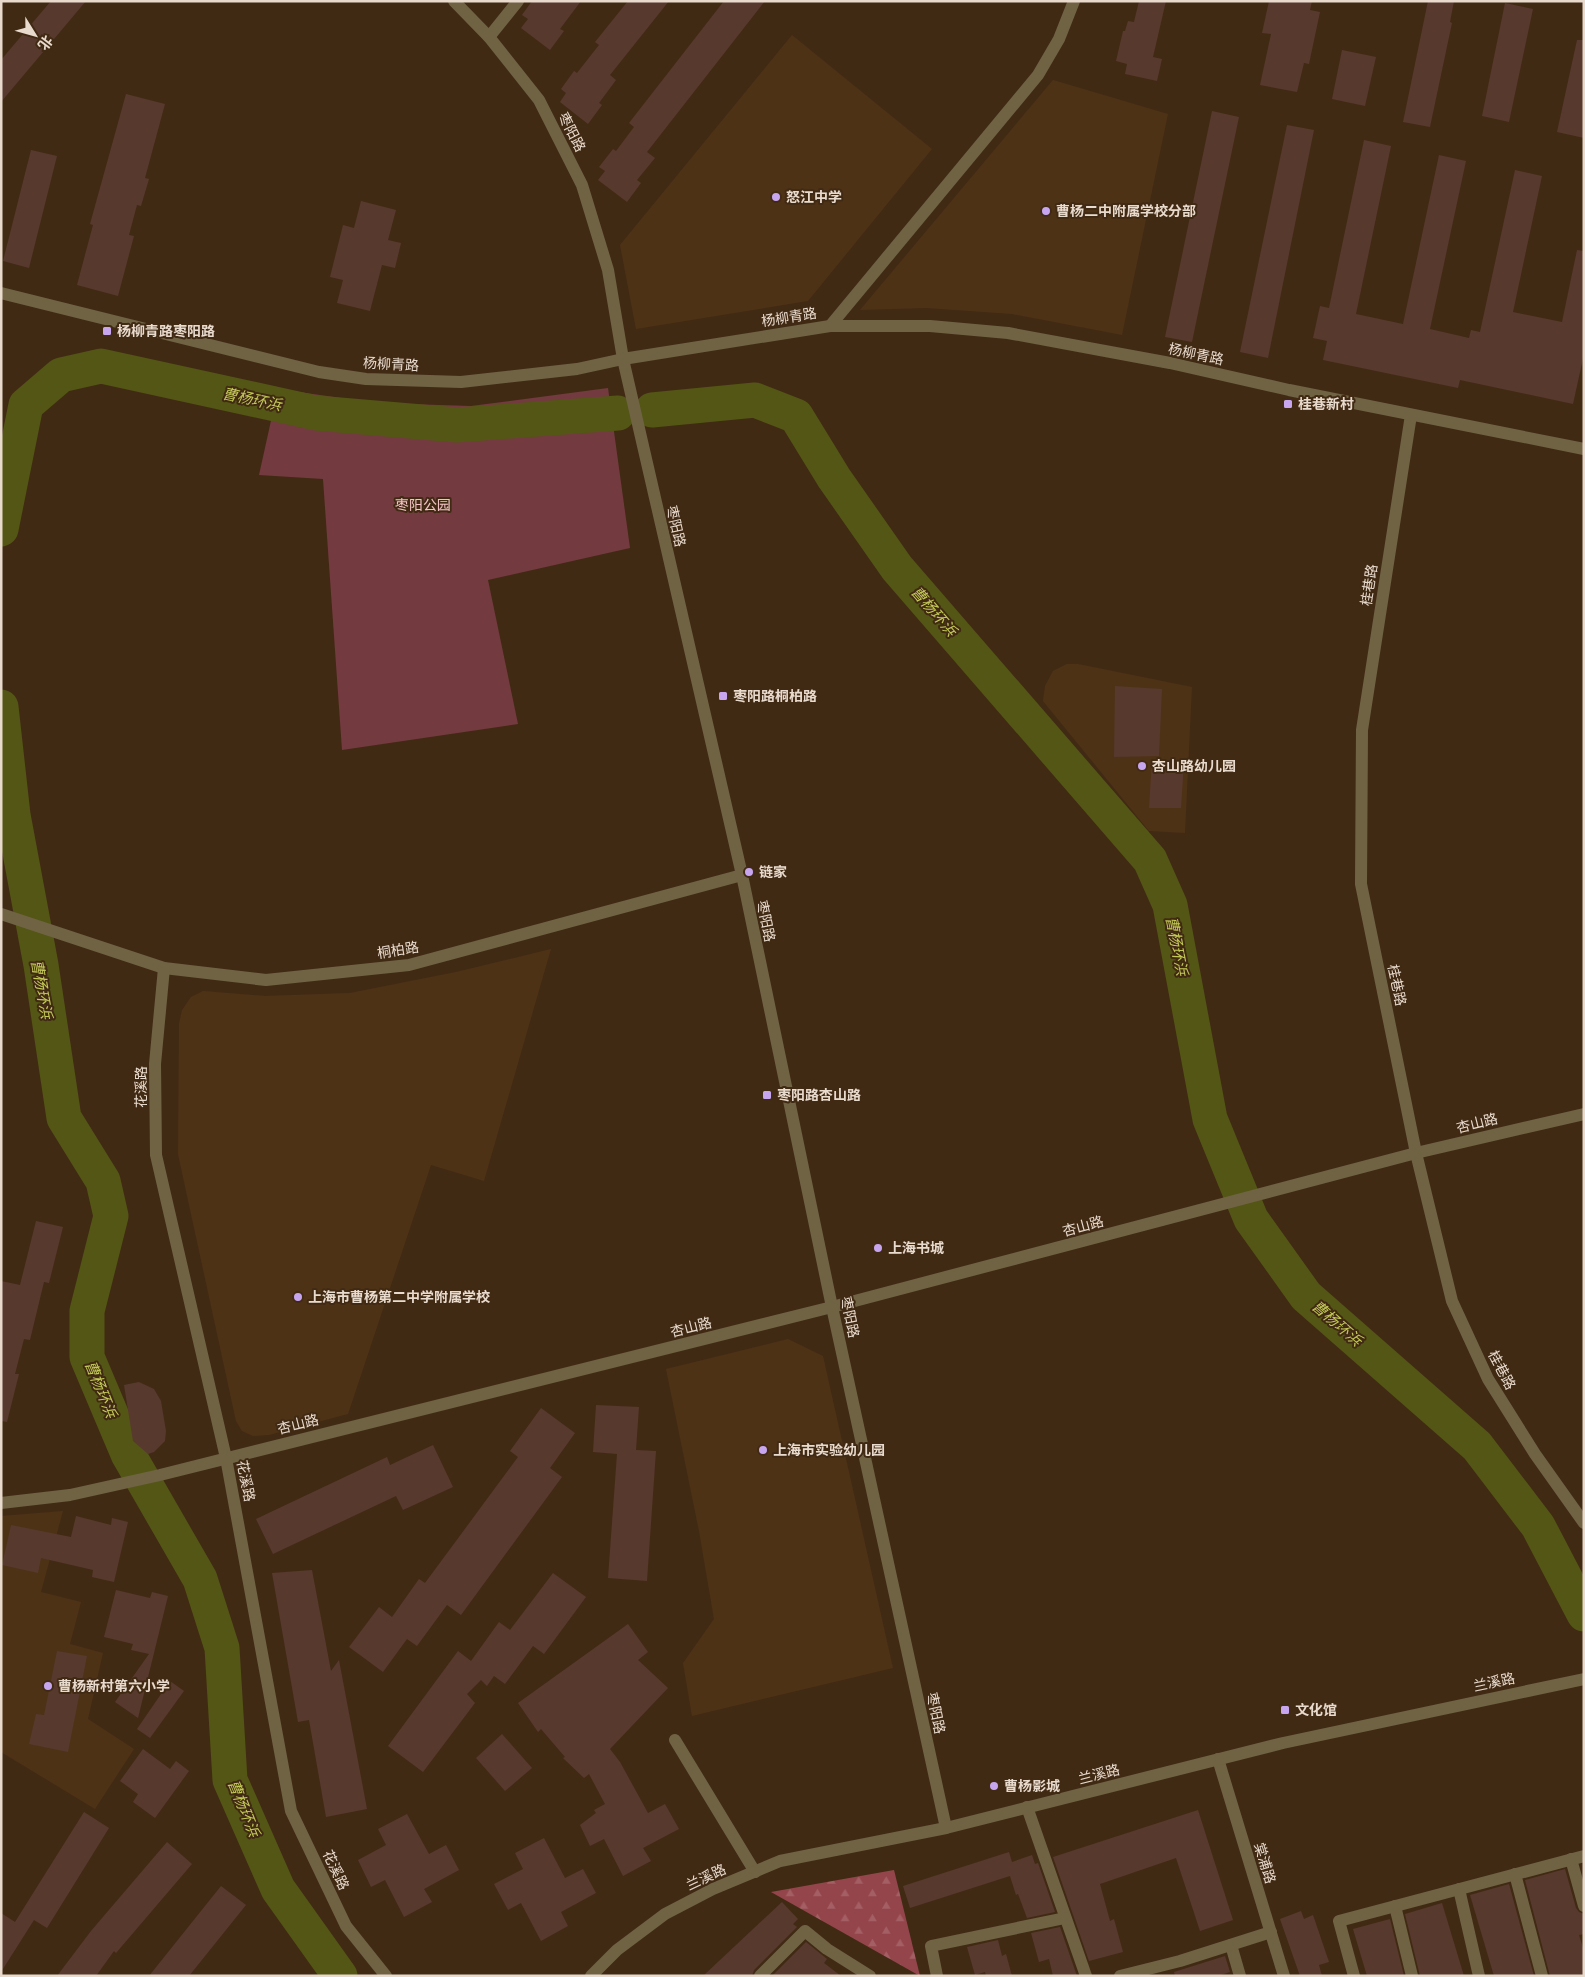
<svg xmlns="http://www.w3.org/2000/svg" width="1585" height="1977" viewBox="0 0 1585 1977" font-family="Poppins,'Noto Sans SC',sans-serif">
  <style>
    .built { fill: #4e3216 }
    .forest { fill: url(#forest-firs) }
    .green { fill: #733b3f }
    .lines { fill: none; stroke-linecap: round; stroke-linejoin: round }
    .river { stroke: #545615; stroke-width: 35 }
    .building { fill: #58392e }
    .pedestrian { stroke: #706344; stroke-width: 12 }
    .minor { stroke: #706344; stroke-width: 12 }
    .tertiary { stroke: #706344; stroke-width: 12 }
    .poi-dot { fill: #c8a6ef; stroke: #412a14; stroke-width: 2 }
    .labels { text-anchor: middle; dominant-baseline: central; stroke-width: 4; stroke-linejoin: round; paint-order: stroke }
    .street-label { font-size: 14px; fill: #e8dacd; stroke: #412a14 }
    .poi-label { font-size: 14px; font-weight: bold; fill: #e8dacd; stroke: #412a14; text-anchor: start }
    .park-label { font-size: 14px; fill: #f3c3c5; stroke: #412a14 }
    .water-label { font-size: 15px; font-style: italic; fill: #c3c957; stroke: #412a14 }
  </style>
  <defs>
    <pattern id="forest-firs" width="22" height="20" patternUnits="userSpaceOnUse" patternTransform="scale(1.25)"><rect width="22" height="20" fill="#94454b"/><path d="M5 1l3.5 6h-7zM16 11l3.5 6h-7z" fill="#a35f64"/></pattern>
  </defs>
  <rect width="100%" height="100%" fill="#412a14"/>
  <g class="built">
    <path d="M792 35 932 149 808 301 636 329 620 245Z"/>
    <path d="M1053 80 1168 114 1122 335 1012 314 926 308 860 310Z"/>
    <path d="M1067 664H1078L1192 687 1185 833 1149 831 1043 701 1045 686 1053 671Z"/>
    <path d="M551 949 484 1181 431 1165 348 1414 269 1435 253 1436 242 1431 236 1421 178 1154 179 1024 182 1010 191 997 203 991 265 996 350 993 456 972Z"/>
    <path d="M788 1339 823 1356 893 1668 692 1716 683 1663 714 1619 699 1531 666 1369Z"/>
    <path d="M63 1511 41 1592 81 1602 70 1644 103 1653 88 1719 134 1749 95 1809 1 1752V1516Z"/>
  </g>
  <path class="forest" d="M894 1870 920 1976 771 1892Z"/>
  <path class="green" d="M608 388 630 548 488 580 518 724 342 750 323 479 259 475 278 389 376 403 471 406Z"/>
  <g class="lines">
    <g class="river">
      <path d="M652 410 755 400 796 416 834 478 897 568 1150 860 1170 905 1210 1119 1251 1219 1306 1296 1477 1446 1538 1526 1584 1614"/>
      <path d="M1 529 26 405 61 375 101 366 316 413 457 425 618 413"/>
      <path d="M1 707 13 815 41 965 64 1118 103 1181 111 1216 87 1311V1357L128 1454 200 1579 222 1648 230 1780 278 1889 340 1976"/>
    </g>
  </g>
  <g class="building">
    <path d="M51 1H86L1 102V60Z"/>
    <path d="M532 1H581L560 29 564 31 550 50 521 28 528 19 522 15Z"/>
    <path d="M628 1H669L610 75 616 80 599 103 602 105 588 124 560 102 566 93 561 89 574 71 577 73 599 45 595 42Z"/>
    <path d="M724 1H765L647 152 655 158 637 180 641 183 627 202 598 180 605 171 599 167 613 149 616 151 634 127 629 123Z"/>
    <path d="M1139 1H1166L1153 57 1162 59 1157 81 1125 74 1127 64 1116 61 1123 31H1125L1128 21 1134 22Z"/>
    <path d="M1269 1H1312L1310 10 1320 12 1309 64 1304 63 1297 92 1260 85 1271 34 1262 33Z"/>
    <path d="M1428 1H1454L1450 22 1452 23 1430 127 1403 122Z"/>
    <path d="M1505 3 1533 9 1509 122 1482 116Z"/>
    <path d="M1577 40H1584V138L1557 132Z"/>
    <path d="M1342 50 1376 57 1365 106 1332 99Z"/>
    <path d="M126 94 165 104 145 178 149 179 141 206 137 205 129 235 134 236 118 296 77 285 93 225 90 224Z"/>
    <path d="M1212 111 1239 117 1192 342 1165 337Z"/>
    <path d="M1287 125 1314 130 1268 358 1240 352Z"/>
    <path d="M1364 140 1391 146 1356 314 1403 324 1439 155 1466 161 1430 329 1469 338 1471 330 1480 332 1515 170 1542 176 1513 312 1562 322 1577 250 1584 251V354L1573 404 1460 380 1458 388 1323 360 1327 341 1313 338 1320 306 1329 308Z"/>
    <path d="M31 150 57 156 29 268 3 261Z"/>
    <path d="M361 201 396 210 388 240 401 243 395 268 382 265 370 311 337 303 343 280 330 277 343 225 354 228Z"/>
    <path d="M1115 686 1162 689 1159 756 1114 757Z"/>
    <path d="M1152 760 1184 762 1181 808H1149Z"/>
    <path d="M36 1221 63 1227 49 1283 44 1282 30 1340 24 1339 15 1374H19L7 1422 1 1421V1281L20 1285Z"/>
    <path d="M139 1382 154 1389 161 1401 166 1431 165 1441 154 1452 148 1454 133 1441 124 1385Z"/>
    <path d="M596 1405 639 1407 636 1450 656 1451 647 1581 608 1578 617 1454 593 1452Z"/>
    <path d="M541 1408 575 1433 550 1468 562 1477 461 1615 447 1605 417 1646 407 1639 383 1672 349 1647 379 1607 392 1617 419 1579 425 1583 518 1457 510 1451Z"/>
    <path d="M433 1445 453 1487 403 1510 396 1496 273 1554 256 1519 387 1457 390 1465Z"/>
    <path d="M76 1516 111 1525 112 1518 128 1522 114 1582 92 1577 93 1570 41 1558 38 1573 2 1565 11 1525 71 1537Z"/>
    <path d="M312 1570 331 1671 339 1660 367 1809 326 1817 309 1720 298 1722 272 1573Z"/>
    <path d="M553 1573 586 1597 544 1654 533 1646 505 1684 494 1676 487 1686 481 1680 467 1694 475 1703 423 1772 388 1746 458 1651 471 1661 499 1622 510 1630Z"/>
    <path d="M116 1590 150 1598 152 1592 168 1596 138 1718 115 1702 149 1654 131 1650 133 1644 104 1637Z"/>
    <path d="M628 1624 648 1652 638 1660 668 1688 610 1749 620 1762 648 1813 665 1804 679 1829 643 1848 651 1861 623 1876 604 1839 590 1846 580 1825 596 1813 594 1810 605 1804 589 1774 584 1778 563 1758 565 1757 541 1729 538 1732 518 1703Z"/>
    <path d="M57 1651 87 1656 68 1752 29 1744 36 1714 44 1715Z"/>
    <path d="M170 1681 184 1691 150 1738 137 1729Z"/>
    <path d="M502 1734 532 1768 505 1791 476 1758Z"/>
    <path d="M143 1749 170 1769 176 1761 189 1771 155 1818 133 1802 138 1794 120 1781Z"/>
    <path d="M1198 1810 1233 1920 1200 1931 1176 1858 1100 1884 1110 1921 1114 1919 1123 1952 1089 1961 1053 1857Z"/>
    <path d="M84 1812 109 1828 47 1928 34 1920 1 1972V1913L15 1922Z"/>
    <path d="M407 1814 429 1854 446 1845 459 1870 424 1889 432 1902 404 1917 385 1880 371 1887 358 1860 386 1845 378 1829Z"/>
    <path d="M544 1838 565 1878 583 1869 596 1893 561 1912 568 1926 541 1941 521 1903 508 1910 494 1884 523 1869 515 1853Z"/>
    <path d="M167 1842 192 1864 116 1953 114 1951 96 1976H57L91 1931Z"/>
    <path d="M1009 1852 1012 1862 1032 1855 1035 1864 1038 1863 1055 1912 1027 1918 1018 1894 1016 1895 1010 1876 910 1908 903 1886Z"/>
    <path d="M1565 1869 1576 1908 1579 1912 1584 1914V1934L1579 1935 1584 1951V1976H1550L1525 1880Z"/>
    <path d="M1509 1884 1534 1976H1494L1470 1895Z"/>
    <path d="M221 1886 246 1905 189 1976H149Z"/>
    <path d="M782 1902 798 1919 793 1924 797 1927 754 1970 752 1976H703Z"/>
    <path d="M1442 1903 1464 1976H1420L1405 1914Z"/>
    <path d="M1301 1911 1304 1919 1313 1915 1329 1962 1319 1965 1322 1976H1300L1280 1919Z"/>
    <path d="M1390 1919 1404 1976H1367L1353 1929Z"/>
    <path d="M1060 1927 1077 1976H1053L1049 1959 1039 1962 1031 1933Z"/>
    <path d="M998 1940 1002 1956 1006 1954 1012 1976H986L985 1972 975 1975 967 1947Z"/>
    <path d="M806 1942 827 1959 824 1963 841 1976H772Z"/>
    <path d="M1225 1956 1230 1972 1218 1976H1175L1174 1972Z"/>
  </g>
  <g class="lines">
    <path class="pedestrian" d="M1416 1153 1452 1301 1488 1379 1535 1454 1584 1523"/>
    <g class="minor">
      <path d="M489 37 518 1"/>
      <path d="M830 326 1038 75 1059 39 1074 1"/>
      <path d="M1411 415 1362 730 1361 884 1416 1153"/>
      <path d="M1 914 164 968 266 980 409 965 742 875"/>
      <path d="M164 968 155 1064 156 1155 226 1458 291 1811 346 1926 386 1976"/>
      <path d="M1 1503 70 1495 160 1475 832 1307 1416 1153 1584 1114"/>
      <path d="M675 1740 755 1872"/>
      <path d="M1218 1759 1284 1976"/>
      <path d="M1027 1807 1086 1976"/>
      <path d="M1571 1859 1584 1906"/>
      <path d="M1515 1874 1542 1976"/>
      <path d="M1459 1889 1479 1976"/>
      <path d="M1395 1906 1412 1976"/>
      <path d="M1231 1945 1240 1976"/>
      <path d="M760 1976 805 1931 827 1949 870 1976"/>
      <path d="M937 1976 931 1946 1065 1918"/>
      <path d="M1120 1976 1180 1961 1271 1932"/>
      <path d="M1354 1976 1339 1921 1584 1856"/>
    </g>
    <g class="tertiary">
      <path d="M454 1 489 37 539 100 582 185 608 270 623 359 742 875 832 1307 946 1828"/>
      <path d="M1 293 319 372 366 379 461 382 577 369 623 359 830 326H930L1008 333 1170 363 1289 390 1584 449"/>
      <path d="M591 1976 617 1950 665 1914 713 1889 780 1861 946 1828 1283 1743 1584 1679"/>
    </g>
  </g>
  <g class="poi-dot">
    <circle cx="776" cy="197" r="5"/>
    <circle cx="1046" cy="211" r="5"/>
    <rect x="102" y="326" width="10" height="10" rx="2.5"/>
    <rect x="1283" y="399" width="10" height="10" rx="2.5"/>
    <rect x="718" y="691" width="10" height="10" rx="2.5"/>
    <circle cx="1142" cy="766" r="5"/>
    <circle cx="749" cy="872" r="5"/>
    <rect x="762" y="1090" width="10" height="10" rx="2.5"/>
    <circle cx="878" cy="1248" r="5"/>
    <circle cx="298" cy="1297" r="5"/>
    <circle cx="763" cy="1450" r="5"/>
    <circle cx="48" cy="1686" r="5"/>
    <rect x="1280" y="1705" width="10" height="10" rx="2.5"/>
    <circle cx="994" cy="1786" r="5"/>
  </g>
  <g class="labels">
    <g class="street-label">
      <text transform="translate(572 132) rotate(63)">枣阳路</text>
      <text transform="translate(789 317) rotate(-9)">杨柳青路</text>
      <text transform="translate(1196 354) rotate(12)">杨柳青路</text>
      <text transform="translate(391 364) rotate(3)">杨柳青路</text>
      <text transform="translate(676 526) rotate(77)">枣阳路</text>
      <text transform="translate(1369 585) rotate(-81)">桂巷路</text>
      <text transform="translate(766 921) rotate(78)">枣阳路</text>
      <text transform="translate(398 950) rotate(-9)">桐柏路</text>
      <text transform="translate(1397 985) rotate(78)">桂巷路</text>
      <text transform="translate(141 1087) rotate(-90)">花溪路</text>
      <text transform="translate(1477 1123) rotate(-14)">杏山路</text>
      <text transform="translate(1083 1226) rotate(-15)">杏山路</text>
      <text transform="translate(850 1317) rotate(78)">枣阳路</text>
      <text transform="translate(691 1327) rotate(-14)">杏山路</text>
      <text transform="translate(1502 1370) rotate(62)">桂巷路</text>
      <text transform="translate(298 1424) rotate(-14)">杏山路</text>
      <text transform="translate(246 1481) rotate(79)">花溪路</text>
      <text transform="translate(1494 1682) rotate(-12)">兰溪路</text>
      <text transform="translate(936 1713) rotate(78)">枣阳路</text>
      <text transform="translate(1099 1774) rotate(-14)">兰溪路</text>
      <text transform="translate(1265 1863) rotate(73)">棠浦路</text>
      <text transform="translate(336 1870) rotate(65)">花溪路</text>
      <text transform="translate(706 1877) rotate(-25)">兰溪路</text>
    </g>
    <g class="poi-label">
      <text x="786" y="197">怒江中学</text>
      <text x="1056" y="211">曹杨二中附属学校分部</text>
      <text x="117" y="331">杨柳青路枣阳路</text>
      <text x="1298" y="404">桂巷新村</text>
      <text x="733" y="696">枣阳路桐柏路</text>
      <text x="1152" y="766">杏山路幼儿园</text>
      <text x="759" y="872">链家</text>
      <text x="777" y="1095">枣阳路杏山路</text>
      <text x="888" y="1248">上海书城</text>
      <text x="308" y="1297">上海市曹杨第二中学附属学校</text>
      <text x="773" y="1450">上海市实验幼儿园</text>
      <text x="58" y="1686">曹杨新村第六小学</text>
      <text x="1295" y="1710">文化馆</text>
      <text x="1004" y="1786">曹杨影城</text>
    </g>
    <g class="park-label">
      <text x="423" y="505">枣阳公园</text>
    </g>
    <g class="water-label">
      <text transform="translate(252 399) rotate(12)">曹杨环浜</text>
      <text transform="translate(934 611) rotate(49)">曹杨环浜</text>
      <text transform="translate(1177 946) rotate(79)">曹杨环浜</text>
      <text transform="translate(42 989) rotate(80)">曹杨环浜</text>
      <text transform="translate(1337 1323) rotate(41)">曹杨环浜</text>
      <text transform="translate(101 1389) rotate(68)">曹杨环浜</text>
      <text transform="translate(244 1808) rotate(68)">曹杨环浜</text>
    </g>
  </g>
  <rect width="1585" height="1977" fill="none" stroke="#e8dacd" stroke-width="5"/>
  <g transform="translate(35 35) rotate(127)" stroke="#412a14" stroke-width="4" paint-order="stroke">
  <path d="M0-4L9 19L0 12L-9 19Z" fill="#e8dacd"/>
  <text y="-8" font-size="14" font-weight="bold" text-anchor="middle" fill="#e8dacd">北</text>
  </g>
</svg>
